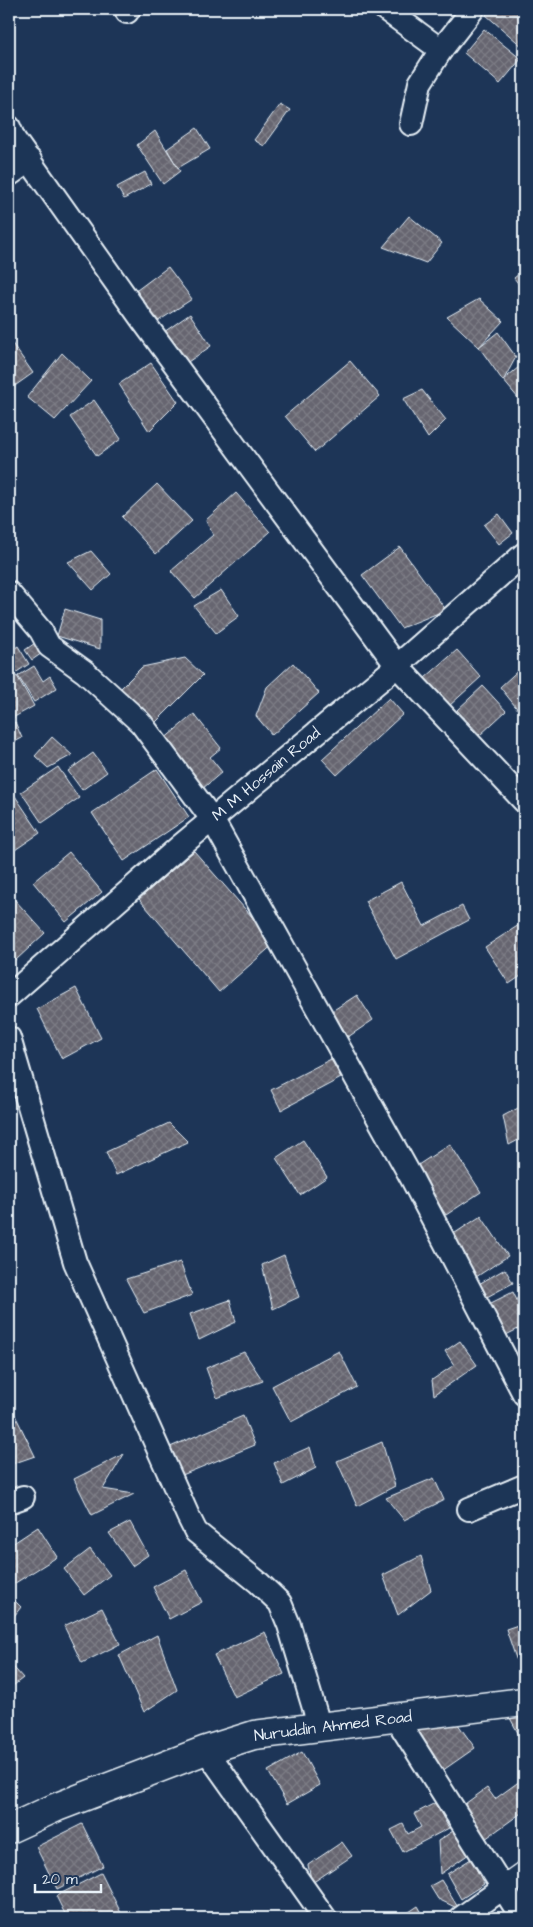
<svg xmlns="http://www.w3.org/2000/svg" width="533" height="1927" viewBox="0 0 533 1927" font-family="'Architects Daughter',sans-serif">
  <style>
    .building { fill: url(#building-cross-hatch); stroke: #e8f1f8 }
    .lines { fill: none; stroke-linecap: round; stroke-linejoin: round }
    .street-casing { stroke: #e8f1f8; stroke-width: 26 }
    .secondary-casing { stroke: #e8f1f8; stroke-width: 31 }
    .street { stroke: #1d3557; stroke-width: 22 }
    .secondary { stroke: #1d3557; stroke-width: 28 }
    .labels { text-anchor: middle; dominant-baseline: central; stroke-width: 4.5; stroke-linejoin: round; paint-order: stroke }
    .street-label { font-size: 16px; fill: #e8f1f8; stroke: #1d3557 }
  </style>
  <defs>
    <pattern id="building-cross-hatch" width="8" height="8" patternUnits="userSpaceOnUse" patternTransform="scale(1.25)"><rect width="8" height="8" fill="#666570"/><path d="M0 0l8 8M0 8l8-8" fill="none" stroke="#7c7c85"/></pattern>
  </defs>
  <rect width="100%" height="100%" fill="#1d3557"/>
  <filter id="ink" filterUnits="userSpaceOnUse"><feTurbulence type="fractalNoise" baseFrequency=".02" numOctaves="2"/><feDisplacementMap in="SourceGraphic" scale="10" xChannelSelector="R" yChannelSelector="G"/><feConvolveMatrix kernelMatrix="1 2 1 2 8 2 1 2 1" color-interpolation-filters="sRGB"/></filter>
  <g filter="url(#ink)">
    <g class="building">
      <path d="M492 9H524V48L486 15Z"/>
      <path d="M484 29 521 59 500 84 464 53Z"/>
      <path d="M280 104 290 110 264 146 254 140Z"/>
      <path d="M197 128 210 149 178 168 167 149Z"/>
      <path d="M155 131 180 171 163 184 137 145Z"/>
      <path d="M145 172 151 184 124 199 117 187Z"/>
      <path d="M409 216 442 243 426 263 383 247Z"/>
      <path d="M168 267 192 299 154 324 133 293Z"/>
      <path d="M524 270V291L514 278Z"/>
      <path d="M479 299 503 321 479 347 447 317Z"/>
      <path d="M190 314 211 346 185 364 164 332Z"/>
      <path d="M498 332 516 357 503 381 479 347Z"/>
      <path d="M9 339 33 373 9 390Z"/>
      <path d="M62 353 91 381 55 420 27 397Z"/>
      <path d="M350 361 380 396 315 452 285 416Z"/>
      <path d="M151 363 178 402 149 431 119 384Z"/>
      <path d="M524 363V405L503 380Z"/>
      <path d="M422 390 446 420 428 438 403 399Z"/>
      <path d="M94 400 121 439 97 456 70 417Z"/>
      <path d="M157 484 192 521 156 554 122 517Z"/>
      <path d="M236 493 270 532 195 598 171 571 213 535 206 520Z"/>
      <path d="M499 514 513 533 499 544 484 525Z"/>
      <path d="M400 547 446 610 401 628 362 575Z"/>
      <path d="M91 551 111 574 93 590 68 562Z"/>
      <path d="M221 590 239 616 216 633 194 606Z"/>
      <path d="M65 609 100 620V649L57 636Z"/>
      <path d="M41 639 48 649 32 660 25 650Z"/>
      <path d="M18 646 29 664 9 677V652Z"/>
      <path d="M457 650 481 677 449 706 425 678Z"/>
      <path d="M185 658 203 675 149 729 114 695 142 667Z"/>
      <path d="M293 663 319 693 272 735 256 716 267 687Z"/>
      <path d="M524 665V715L523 716 500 687Z"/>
      <path d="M34 666 43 681 50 676 57 688 34 702 18 676Z"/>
      <path d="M17 676 34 706 9 720V681Z"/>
      <path d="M483 686 506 711 480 735 457 710Z"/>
      <path d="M389 698 403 714 337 775 322 759Z"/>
      <path d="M194 714 221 748 210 757 222 772 202 789 163 740Z"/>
      <path d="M15 722 22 738 9 745V725Z"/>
      <path d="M52 737 72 755 48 768 35 756Z"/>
      <path d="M93 753 107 772 82 790 68 771Z"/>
      <path d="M58 767 79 798 42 823 21 792Z"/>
      <path d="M157 769 189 817 124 861 92 813Z"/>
      <path d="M15 796 40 833 9 854V801Z"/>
      <path d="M194 851 275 943 219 992 139 899Z"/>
      <path d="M69 852 102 892 66 922 33 882Z"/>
      <path d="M401 882 424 926 462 906 469 920 396 959 365 901Z"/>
      <path d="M14 899 45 933 16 960 9 951V904Z"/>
      <path d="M519 925 524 932V974L509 984 485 947Z"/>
      <path d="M76 988 101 1038 62 1059 37 1009Z"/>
      <path d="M357 995 373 1020 348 1037 332 1011Z"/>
      <path d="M331 1059 341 1078 281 1110 271 1090Z"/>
      <path d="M524 1105V1137L509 1145 503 1116Z"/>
      <path d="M169 1123 188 1142 116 1175 106 1152Z"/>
      <path d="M303 1140 327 1177 300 1195 276 1158Z"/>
      <path d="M450 1144 481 1192 446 1215 415 1167Z"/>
      <path d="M524 1148V1161L519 1151Z"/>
      <path d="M481 1216 508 1256 476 1277 449 1237Z"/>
      <path d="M284 1255 299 1297 273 1309 262 1265Z"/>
      <path d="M180 1262 192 1295 144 1313 126 1279Z"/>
      <path d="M505 1269 513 1283 485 1298 477 1285Z"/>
      <path d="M513 1292 524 1315V1326L502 1337 487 1305Z"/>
      <path d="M230 1300 236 1322 199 1340 190 1314Z"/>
      <path d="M460 1341 477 1365 434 1395 432 1380 454 1365 445 1351Z"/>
      <path d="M339 1351 357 1387 291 1422 272 1386Z"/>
      <path d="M244 1352 263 1381 217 1398 206 1368Z"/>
      <path d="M14 1413 35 1456 9 1465V1416Z"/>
      <path d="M243 1416 255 1445 175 1478 163 1450Z"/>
      <path d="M382 1442 395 1486 357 1506 337 1461Z"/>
      <path d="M310 1447 316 1468 283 1485 274 1463Z"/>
      <path d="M124 1454 103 1489 134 1494 92 1515 74 1479Z"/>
      <path d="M434 1478 444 1500 404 1520 386 1498Z"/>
      <path d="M130 1522 148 1555 132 1566 109 1533Z"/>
      <path d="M38 1527 57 1557 12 1585 9 1579V1546Z"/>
      <path d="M90 1549 110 1575 84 1595 64 1569Z"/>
      <path d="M421 1556 431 1590 398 1615 383 1575Z"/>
      <path d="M186 1570 202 1602 169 1619 153 1587Z"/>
      <path d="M9 1595 21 1607 11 1620 9 1618Z"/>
      <path d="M102 1608 120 1644 82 1663 64 1626Z"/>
      <path d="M524 1623V1682L506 1629Z"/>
      <path d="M265 1632 284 1674 234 1697 214 1655Z"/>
      <path d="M157 1635 177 1690 144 1712 119 1655Z"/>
      <path d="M9 1662 23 1678 9 1689Z"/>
      <path d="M524 1717V1744L510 1718Z"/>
      <path d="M455 1720 475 1748 439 1773 410 1730Z"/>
      <path d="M302 1752 320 1785 287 1804 268 1771Z"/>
      <path d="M524 1778V1811L485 1839 462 1806 487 1788 495 1799Z"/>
      <path d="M435 1803 449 1828 403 1852 391 1830 403 1824 408 1834 421 1827 414 1814Z"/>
      <path d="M82 1824 103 1866 57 1889 36 1847Z"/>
      <path d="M453 1831 469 1854 440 1874 438 1841Z"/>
      <path d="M342 1842 352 1856 312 1883 308 1865Z"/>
      <path d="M471 1859 484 1884 461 1899 447 1874Z"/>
      <path d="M101 1873 122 1915 117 1918H67L56 1896Z"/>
      <path d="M441 1880 459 1909 438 1899 430 1886Z"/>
      <path d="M418 1906 425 1918H400Z"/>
    </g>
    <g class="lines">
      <defs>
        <g id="street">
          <path d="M385 9 441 50"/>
          <path d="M127 12 129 9"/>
          <path d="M411 124 420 83 441 50 473 9"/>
          <path d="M9 127 14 139 143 321 397 666 524 801"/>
          <path d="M9 175 30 160"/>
          <path d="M9 593 41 631 49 646 85 672 141 723 212 819 411 1177 524 1394"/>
          <path d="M9 996 179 847 397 666 524 554"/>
          <path d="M9 1038 75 1262 188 1516 196 1532 259 1583 280 1603 289 1625 320 1728"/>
          <path d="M9 1502 23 1497"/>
          <path d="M469 1509 524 1486"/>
          <path d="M396 1718 522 1918"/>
          <path d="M206 1750 325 1918"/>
          <path d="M461 1918 524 1873"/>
        </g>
        <path id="secondary" d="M9 1829 57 1807 206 1750 254 1735 524 1702"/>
      </defs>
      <use href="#street" class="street-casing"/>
      <use href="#secondary" class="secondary-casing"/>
      <use href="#street" class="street"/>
      <use href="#secondary" class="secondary"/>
    </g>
  </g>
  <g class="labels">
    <g class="street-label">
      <text transform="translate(266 774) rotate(-40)">M M Hossain Road</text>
      <text transform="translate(333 1726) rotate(-7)">Nuruddin Ahmed Road</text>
    </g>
  </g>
  <rect width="533" height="1927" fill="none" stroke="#1d3557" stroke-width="30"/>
  <rect x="15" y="15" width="503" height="1897" fill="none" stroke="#e8f1f8" stroke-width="2" filter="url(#ink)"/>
  <path d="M35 1884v8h66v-8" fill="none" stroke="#e8f1f8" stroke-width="2.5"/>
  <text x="42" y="1884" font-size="15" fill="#e8f1f8" stroke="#1d3557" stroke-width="4" paint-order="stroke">20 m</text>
</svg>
